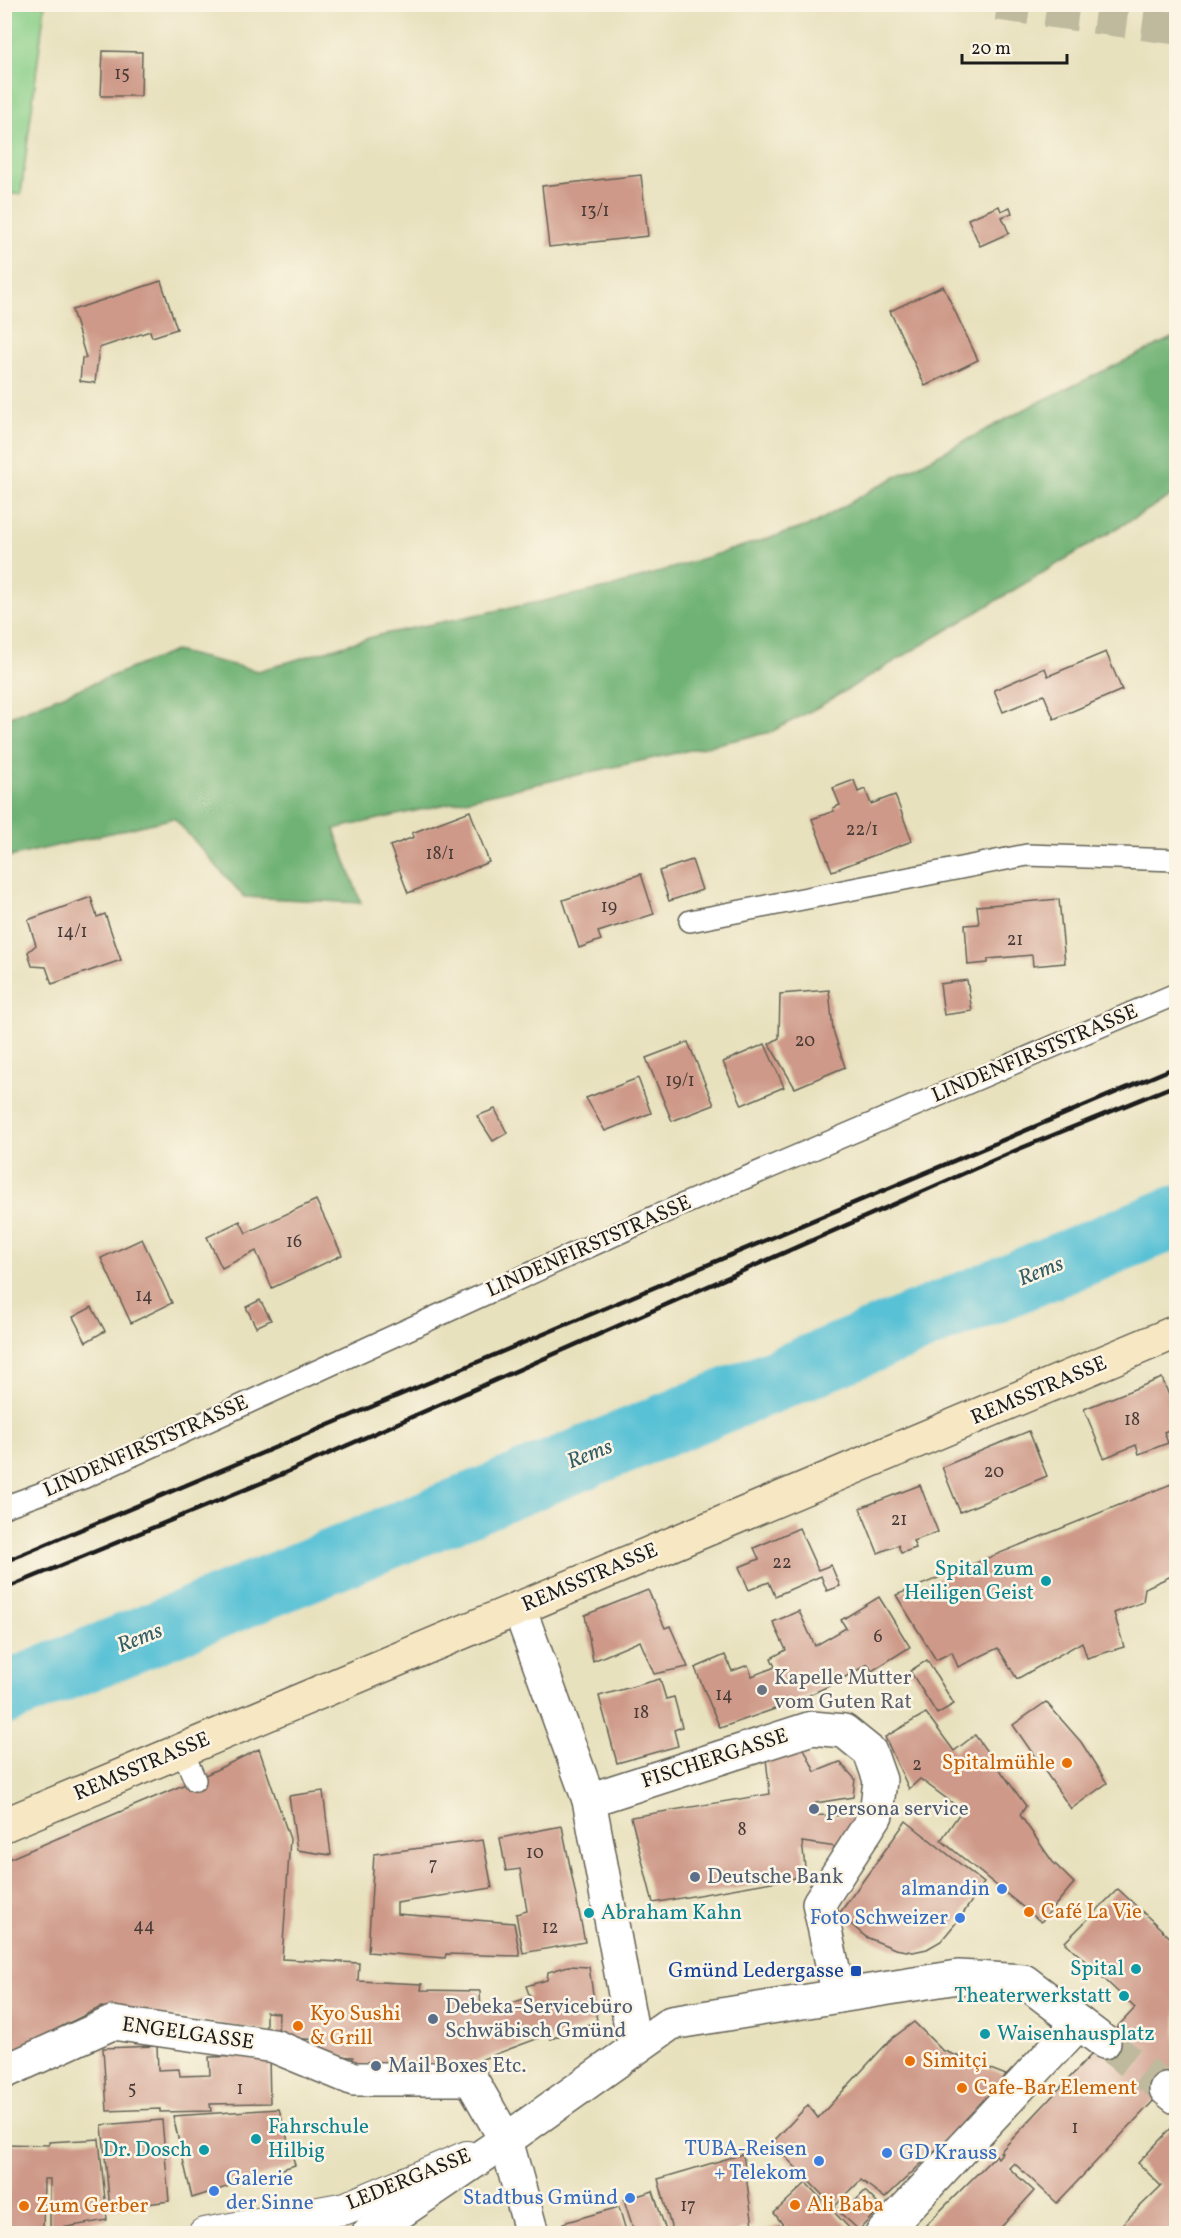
<svg xmlns="http://www.w3.org/2000/svg" width="1181" height="2238" viewBox="0 0 1181 2238" font-family="Vollkorn,serif">
  <style>
    .green { fill: #8acf89; stroke: #537652; stroke-width: 1.5 }
    .forest { fill: #6fb275; stroke: #466748; stroke-width: 1.5 }
    .lines { fill: none; stroke-linecap: round; stroke-linejoin: round }
    .river { stroke: #59c1d5; stroke-width: 63 }
    .building { fill: #ce9988 }
    .minor-tunnel { stroke: #bfba9e; stroke-width: 33; stroke-dasharray: 33 16; stroke-linecap: butt }
    .trunk-tunnel { stroke: #bfba9e; stroke-width: 33; stroke-dasharray: 33 16; stroke-linecap: butt }
    .service-casing { stroke: #636155; stroke-width: 24 }
    .pedestrian-casing { stroke: #636155; stroke-width: 34 }
    .minor-casing { stroke: #636155; stroke-width: 36 }
    .secondary-casing { stroke: #636155; stroke-width: 36 }
    .service { stroke: #fff; stroke-width: 21 }
    .pedestrian { stroke: #fff; stroke-width: 32 }
    .minor { stroke: #fff; stroke-width: 33 }
    .secondary { stroke: #f7e8c3; stroke-width: 33 }
    .rail { stroke: #1c1c1c; stroke-width: 4.5 }
    .culture-dot { fill: #0f9aa8; stroke: #fcf5e5; stroke-width: 2 }
    .worship-dot { fill: #6b7280; stroke: #fcf5e5; stroke-width: 2 }
    .food-dot { fill: #e8710a; stroke: #fcf5e5; stroke-width: 2 }
    .service-dot { fill: #5c6f8a; stroke: #fcf5e5; stroke-width: 2 }
    .shop-dot { fill: #3f7fe0; stroke: #fcf5e5; stroke-width: 2 }
    .transit-dot { fill: #1a4fb4; stroke: #fcf5e5; stroke-width: 2 }
    .labels { text-anchor: middle; dominant-baseline: central; stroke-width: 5; stroke-linejoin: round; paint-order: stroke }
    .number-label { font-size: 18px; fill: #483b37 }
    .street-label { font-size: 21px; fill: #1c1c1c; stroke: #fcf5e5 }
    .culture-label { font-size: 21px; fill: #0d838f; stroke: #fcf5e5; text-anchor: end }
    .worship-label { font-size: 21px; fill: #5b616d; stroke: #fcf5e5; text-anchor: start }
    .food-label { font-size: 21px; fill: #c56008; stroke: #fcf5e5; text-anchor: start }
    .service-label { font-size: 21px; fill: #4e5e75; stroke: #fcf5e5; text-anchor: start }
    .shop-label { font-size: 21px; fill: #366cbe; stroke: #fcf5e5; text-anchor: end }
    .transit-label { font-size: 21px; fill: #164399; stroke: #fcf5e5; text-anchor: end }
    .water-label { font-size: 22px; font-style: italic; fill: #345e66; stroke: #fcf5e5 }
  </style>
  <rect width="100%" height="100%" fill="#fcf5e5"/>
  <filter id="ink" filterUnits="userSpaceOnUse"><feTurbulence type="fractalNoise" baseFrequency=".0167" numOctaves="2"/><feDisplacementMap in="SourceGraphic" scale="12" xChannelSelector="R" yChannelSelector="G"/><feConvolveMatrix kernelMatrix="1 2 1 2 8 2 1 2 1" color-interpolation-filters="sRGB"/></filter>
  <filter id="wash" filterUnits="userSpaceOnUse"><feTurbulence type="fractalNoise" baseFrequency=".008" numOctaves="4" result="noise"/><feDisplacementMap in="SourceGraphic" scale="24" xChannelSelector="R" yChannelSelector="G"/><feGaussianBlur stdDeviation="1.35" result="paint"/><feColorMatrix in="noise" values="0 0 0 0 0 0 0 0 0 0 0 0 0 0 0 0 0 1.4 0 .05"/><feComposite in="paint" operator="in"/></filter>
  <g filter="url(#wash)">
    <rect width="100%" height="100%" fill="#e8e1be"/>
    <path class="green" d="M4 5H45L21 194H5Z"/>
    <path class="forest" d="M1176 336V493L820 706 771 732 334 829 361 903 244 897 174 818 5 858V718L175 651 258 671 379 635 611 587 814 524 873 489 1031 406Z"/>
    <g class="lines">
      <path class="river" d="M4 1694 1176 1217"/>
    </g>
    <g id="blocks">
      <g class="building">
        <path d="M103 51 142 52 141 96H101Z"/>
        <path d="M641 175 648 236 549 247 542 186Z"/>
        <path d="M999 206 1001 211 1010 207 1012 213 1002 217 1009 233 980 246 968 219Z"/>
        <path d="M161 281 177 329 152 337 150 331 99 348 95 383 80 381 82 358H86L72 310Z"/>
        <path d="M943 286 978 360 925 386 890 311Z"/>
        <path d="M1106 652 1122 690 1054 719 1044 695 1003 712 994 690 1045 668 1048 676Z"/>
        <path d="M854 780 858 792 865 789 871 804 895 795 912 841 832 871 812 819 834 811 833 808 840 805 833 788Z"/>
        <path d="M470 811 489 862 408 893 390 846 414 837 412 833Z"/>
        <path d="M692 860 702 890 669 901 659 871Z"/>
        <path d="M641 874 654 914 598 932 601 940 579 948 563 900Z"/>
        <path d="M91 897 97 917 105 914 121 960 52 984 46 967 32 966 28 952 36 945 28 920Z"/>
        <path d="M1059 899 1065 963 1033 966 1032 955 988 959V963L968 965 965 925 979 924 977 906Z"/>
        <path d="M967 980 972 1011 944 1015 940 984Z"/>
        <path d="M829 990 833 1030 845 1067 795 1088 769 1044 779 1038 780 994Z"/>
        <path d="M688 1042 714 1105 672 1121 646 1058Z"/>
        <path d="M765 1044 784 1087 742 1105 723 1062Z"/>
        <path d="M638 1078 651 1113 605 1131 586 1098Z"/>
        <path d="M495 1109 507 1133 493 1141 477 1116Z"/>
        <path d="M316 1200 342 1255 272 1288 256 1251 222 1268 207 1237 240 1221 246 1233Z"/>
        <path d="M142 1239 172 1303 131 1323 101 1258Z"/>
        <path d="M260 1300 271 1320 256 1327 246 1307Z"/>
        <path d="M92 1307 105 1331 86 1342 73 1317Z"/>
        <path d="M1162 1378 1176 1413V1427L1164 1432 1168 1443 1139 1454 1136 1445 1104 1458 1084 1409Z"/>
        <path d="M1029 1431 1047 1476 960 1512 942 1467Z"/>
        <path d="M1176 1482V1574L1145 1588 1143 1602 1114 1613 1124 1647 1087 1658 1082 1642 1017 1679 998 1648 958 1667 952 1652 936 1660 896 1595Z"/>
        <path d="M920 1485 938 1532 913 1541 916 1548 901 1553 898 1545 878 1553 860 1508Z"/>
        <path d="M799 1528 818 1570 831 1565 840 1586 827 1591 821 1576 775 1596 769 1582 749 1590 739 1567 759 1559 754 1548Z"/>
        <path d="M648 1590 665 1628 670 1626 688 1667 654 1674 640 1641 593 1661 585 1615Z"/>
        <path d="M879 1597 910 1647 872 1671 868 1664 833 1684 792 1703 720 1728 695 1668 725 1655 732 1671 748 1665 752 1676 775 1667 771 1658 786 1650 773 1622 799 1611 815 1646 846 1628 841 1620Z"/>
        <path d="M927 1660 954 1704 937 1714 910 1671Z"/>
        <path d="M660 1679 666 1699 674 1697 682 1727 674 1730 678 1746 617 1763 599 1696Z"/>
        <path d="M1046 1702 1081 1742 1107 1783 1071 1809 1013 1725Z"/>
        <path d="M926 1713 954 1751 975 1735 1026 1806 1020 1815 1052 1861 1074 1883 1041 1922 941 1840 962 1810 920 1779 909 1789 885 1737Z"/>
        <path d="M802 1744 815 1772 840 1762 855 1779 853 1797 816 1803 812 1815 855 1816 843 1848 802 1842 806 1876 653 1903 631 1817 770 1794 766 1759Z"/>
        <path d="M259 1749 290 1839 282 1959 359 1963 358 1981 422 1984 421 1990 480 1991 481 2013 530 1997 526 1986 547 1980 548 1972 568 1966 589 1967 597 2021 551 2039 547 2035 472 2063 353 2066V2057L318 2055 319 2040 278 2037 279 2013 266 2012V2031L101 2007 4 2055V1861L195 1780Z"/>
        <path d="M323 1791 331 1855 297 1850 289 1796Z"/>
        <path d="M906 1821 984 1883 960 1918 941 1941 927 1949 913 1952 895 1949 866 1937 839 1914Z"/>
        <path d="M562 1826 585 1942 523 1953 516 1914 527 1911 520 1869 506 1871 500 1838Z"/>
        <path d="M483 1840 492 1888 397 1903V1914L514 1923 520 1956 446 1954 445 1958 368 1952 374 1854Z"/>
        <path d="M1118 1889 1176 1943V2077L1057 2203 1014 2163 1009 2168 1034 2191 995 2234H917L996 2155 998 2158 1002 2153 1000 2152 1135 2008 1065 1942Z"/>
        <path d="M914 2022 942 2050 1006 2075 960 2127 885 2198 861 2180 834 2207 772 2143 808 2105 818 2118 890 2040Z"/>
        <path d="M157 2046 158 2070 179 2069 180 2076 210 2075 209 2057 269 2056 270 2103 210 2104 211 2111 160 2112V2109L107 2111 103 2048Z"/>
        <path d="M279 2109 295 2165 192 2198 173 2116Z"/>
        <path d="M162 2120 169 2201 110 2209 102 2125Z"/>
        <path d="M1175 2124 1176 2234H1112L1161 2186 1138 2163Z"/>
        <path d="M99 2139 107 2220 50 2230V2179H44L43 2234H4V2144L49 2145V2142Z"/>
        <path d="M743 2154 753 2226 733 2234H673L658 2179Z"/>
        <path d="M806 2183 855 2234H790L774 2213Z"/>
        <path d="M653 2191 667 2234H635L624 2200Z"/>
        <path d="M865 2191 881 2207 859 2230 838 2211 847 2202 851 2205Z"/>
        <path d="M619 2207 627 2234H566L563 2223Z"/>
        <path d="M780 2225 783 2234H758V2233Z"/>
      </g>
    </g>
  </g>
  <g filter="url(#ink)">
    <use href="#blocks" fill-opacity="0" stroke="#636155" stroke-width="1.5"/>
    <g class="lines">
      <path class="minor-tunnel" d="M1104 2042 1166 2089"/>
      <path class="trunk-tunnel" d="M997 4 1176 28"/>
      <defs>
        <g id="service">
          <path d="M690 921 1027 855 1176 860"/>
          <path d="M4 1507 83 1478 656 1216 1176 994"/>
          <path d="M182 1750 195 1780"/>
        </g>
        <path id="pedestrian" d="M204 2234 346 2208 467 2157"/>
        <g id="minor">
          <path d="M519 1608 589 1800 635 2048"/>
          <path d="M589 1800 812 1728 844 1731 870 1752 880 1780 876 1815 819 1903 839 1996"/>
          <path d="M4 2072 112 2023 274 2046 354 2079H471L506 2140 532 2234"/>
          <path d="M1166 2089 1176 2097"/>
          <path d="M368 2234 506 2140 671 2023 958 1977 1024 1981 1104 2042"/>
          <path d="M882 2234 1079 2023"/>
        </g>
        <path id="secondary" d="M4 1825 1176 1332"/>
      </defs>
      <use href="#service" class="service-casing"/>
      <use href="#pedestrian" class="pedestrian-casing"/>
      <use href="#minor" class="minor-casing"/>
      <use href="#secondary" class="secondary-casing"/>
      <use href="#service" class="service"/>
      <use href="#pedestrian" class="pedestrian"/>
      <use href="#minor" class="minor"/>
      <use href="#secondary" class="secondary"/>
      <g class="rail">
        <path d="M4 1562 1176 1067"/>
        <path d="M4 1589 271 1479 1019 1149 1176 1085"/>
      </g>
    </g>
  </g>
  <g class="culture-dot">
    <circle cx="1046" cy="1581" r="6"/>
    <circle cx="589" cy="1913" r="6"/>
    <circle cx="1136" cy="1969" r="6"/>
    <circle cx="1124" cy="1996" r="6"/>
    <circle cx="985" cy="2034" r="6"/>
    <circle cx="256" cy="2139" r="6"/>
    <circle cx="204" cy="2150" r="6"/>
  </g>
  <circle class="worship-dot" cx="762" cy="1690" r="6"/>
  <g class="food-dot">
    <circle cx="1067" cy="1763" r="6"/>
    <circle cx="1029" cy="1912" r="6"/>
    <circle cx="298" cy="2026" r="6"/>
    <circle cx="910" cy="2061" r="6"/>
    <circle cx="962" cy="2088" r="6"/>
    <circle cx="795" cy="2205" r="6"/>
    <circle cx="24" cy="2206" r="6"/>
  </g>
  <g class="service-dot">
    <circle cx="814" cy="1809" r="6"/>
    <circle cx="695" cy="1877" r="6"/>
    <circle cx="433" cy="2019" r="6"/>
    <circle cx="376" cy="2066" r="6"/>
  </g>
  <g class="shop-dot">
    <circle cx="1002" cy="1889" r="6"/>
    <circle cx="960" cy="1918" r="6"/>
    <circle cx="887" cy="2153" r="6"/>
    <circle cx="819" cy="2161" r="6"/>
    <circle cx="214" cy="2191" r="6"/>
    <circle cx="630" cy="2198" r="6"/>
  </g>
  <rect class="transit-dot" x="850" y="1965" width="12" height="12" rx="3"/>
  <g class="labels">
    <g class="number-label">
      <text x="122" y="74">15</text>
      <text x="595" y="211">13/1</text>
      <text x="862" y="830">22/1</text>
      <text x="440" y="854">18/1</text>
      <text x="609" y="907">19</text>
      <text x="72" y="932">14/1</text>
      <text x="1015" y="940">21</text>
      <text x="805" y="1041">20</text>
      <text x="680" y="1081">19/1</text>
      <text x="294" y="1242">16</text>
      <text x="144" y="1296">14</text>
      <text x="1132" y="1420">18</text>
      <text x="994" y="1472">20</text>
      <text x="899" y="1520">21</text>
      <text x="782" y="1563">22</text>
      <text x="878" y="1637">6</text>
      <text x="724" y="1695">14</text>
      <text x="641" y="1713">18</text>
      <text x="917" y="1765">2</text>
      <text x="742" y="1830">8</text>
      <text x="535" y="1853">10</text>
      <text x="433" y="1865">7</text>
      <text x="144" y="1926">44</text>
      <text x="550" y="1928">12</text>
      <text x="132" y="2089">5</text>
      <text x="240" y="2089">1</text>
      <text x="1075" y="2128">1</text>
      <text x="688" y="2206">17</text>
    </g>
    <g class="street-label">
      <text transform="translate(1035 1054) rotate(-23)">LINDENFIRSTSTRASSE</text>
      <text transform="translate(589 1247) rotate(-24)">LINDENFIRSTSTRASSE</text>
      <text transform="translate(1039 1391) rotate(-23)">REMSSTRASSE</text>
      <text transform="translate(146 1447) rotate(-24)">LINDENFIRSTSTRASSE</text>
      <text transform="translate(590 1578) rotate(-23)">REMSSTRASSE</text>
      <text transform="translate(715 1759) rotate(-18)">FISCHERGASSE</text>
      <text transform="translate(142 1767) rotate(-23)">REMSSTRASSE</text>
      <text transform="translate(188 2034) rotate(8)">ENGELGASSE</text>
      <text transform="translate(409 2180) rotate(-22)">LEDERGASSE</text>
    </g>
    <g class="culture-label">
      <text x="1034" y="1569">Spital zum<tspan x="1034" dy="24">Heiligen Geist</tspan></text>
      <text x="601" y="1913" text-anchor="start">Abraham Kahn</text>
      <text x="1124" y="1969">Spital</text>
      <text x="1112" y="1996">Theaterwerkstatt</text>
      <text x="997" y="2034" text-anchor="start">Waisenhausplatz</text>
      <text x="268" y="2127" text-anchor="start">Fahrschule<tspan x="268" dy="24">Hilbig</tspan></text>
      <text x="192" y="2150">Dr. Dosch</text>
    </g>
    <g class="worship-label">
      <text x="774" y="1678">Kapelle Mutter<tspan x="774" dy="24">vom Guten Rat</tspan></text>
    </g>
    <g class="food-label">
      <text x="1055" y="1763" text-anchor="end">Spitalmühle</text>
      <text x="1041" y="1912">Café La Vie</text>
      <text x="310" y="2014">Kyo Sushi<tspan x="310" dy="24">&amp; Grill</tspan></text>
      <text x="922" y="2061">Simitçi</text>
      <text x="974" y="2088">Cafe-Bar Element</text>
      <text x="807" y="2205">Ali Baba</text>
      <text x="36" y="2206">Zum Gerber</text>
    </g>
    <g class="service-label">
      <text x="826" y="1809">persona service</text>
      <text x="707" y="1877">Deutsche Bank</text>
      <text x="445" y="2007">Debeka-Servicebüro<tspan x="445" dy="24">Schwäbisch Gmünd</tspan></text>
      <text x="388" y="2066">Mail Boxes Etc.</text>
    </g>
    <g class="shop-label">
      <text x="990" y="1889">almandin</text>
      <text x="948" y="1918">Foto Schweizer</text>
      <text x="807" y="2149">TUBA-Reisen<tspan x="807" dy="24">+ Telekom</tspan></text>
      <text x="899" y="2153" text-anchor="start">GD Krauss</text>
      <text x="226" y="2179" text-anchor="start">Galerie<tspan x="226" dy="24">der Sinne</tspan></text>
      <text x="618" y="2198">Stadtbus Gmünd</text>
    </g>
    <g class="transit-label">
      <text x="844" y="1971">Gmünd Ledergasse</text>
    </g>
    <g class="water-label">
      <text transform="translate(1041 1272) rotate(-22)">Rems</text>
      <text transform="translate(590 1455) rotate(-22)">Rems</text>
      <text transform="translate(140 1639) rotate(-22)">Rems</text>
    </g>
  </g>
  <rect width="1181" height="2238" fill="none" stroke="#fcf5e5" stroke-width="24"/>
  <path d="M962 54v9h105v-9" fill="none" stroke="#1c1c1c" stroke-width="3"/>
  <text x="971" y="54" font-size="18" fill="#1c1c1c" stroke="#fcf5e5" stroke-width="4.5" paint-order="stroke">20 m</text>
</svg>
